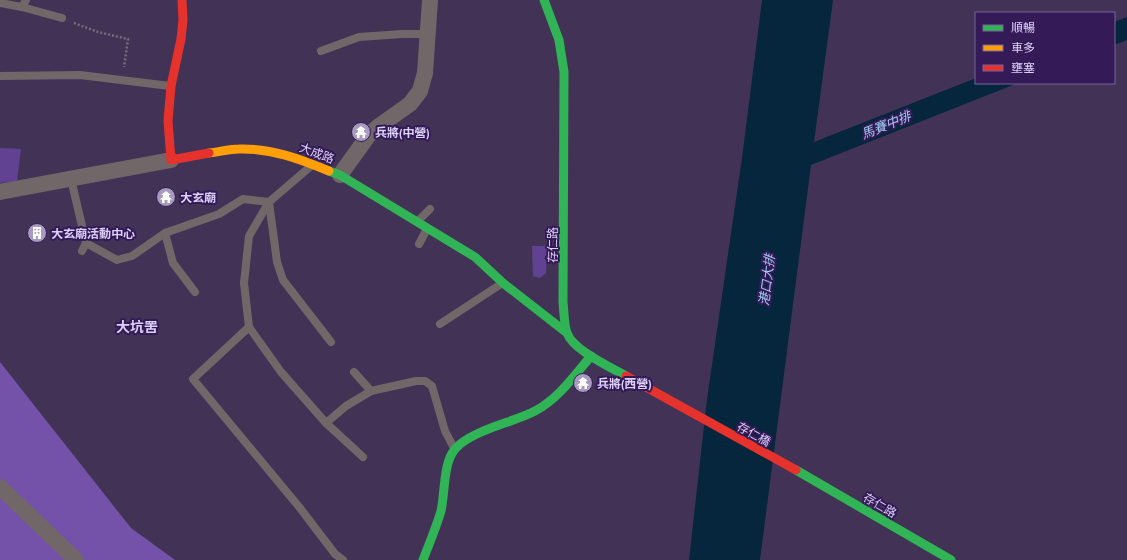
<svg xmlns="http://www.w3.org/2000/svg" width="1127" height="560" viewBox="0 0 1127 560" font-family="'PT Sans Narrow','Noto Sans TC',sans-serif">
  <style>
    .green { fill: #614292 }
    .forest { fill: #7452aa }
    .water { fill: #06263e }
    .lines { fill: none; stroke-linecap: round; stroke-linejoin: round }
    .path { stroke: #776e75; stroke-width: 2.5; stroke-dasharray: 2 2; stroke-linecap: butt }
    .lane { stroke: #716768; stroke-width: 8 }
    .street { stroke: #716768; stroke-width: 16 }
    .fast { stroke: #30b455; stroke-width: 9 }
    .slow { stroke: #ff9f0a; stroke-width: 9 }
    .jam { stroke: #e5322d; stroke-width: 9 }
    .labels { text-anchor: middle; dominant-baseline: central; stroke-width: 4; stroke-linejoin: round; paint-order: stroke }
    .poi-label { font-size: 12px; font-weight: bold; fill: #ddd1f7; stroke: #351a58; text-anchor: start }
    .street-label { font-size: 12px; fill: #ddd1f7; stroke: #351a58 }
    .water-label { font-size: 13px; font-style: italic; fill: #9fd0f3; stroke: #351a58 }
    .quarter-label { font-size: 14px; font-weight: bold; fill: #ddd1f7; stroke: #351a58 }
  </style>
  <rect width="100%" height="100%" fill="#423356"/>
  <g class="green">
    <path d="M0 148 21 149 17 181 0 183Z"/>
    <path d="M532 246H547L546 273 540 278 533 276Z"/>
  </g>
  <path class="forest" d="M0 362 131 528 175 560H0Z"/>
  <g class="water">
    <path d="M762 0H833L814 142 976 78V83H1018L811 165 760 560H689L707 399 742 158Z"/>
    <path d="M1127 17V40L1114 45V22Z"/>
  </g>
  <g class="lines">
    <path class="path" d="M74 23 98 32 128 39 124 67"/>
    <g class="lane">
      <path d="M0 3 22 7 62 18"/>
      <path d="M22 7 26 0"/>
      <path d="M321 51 359 37 402 34H427"/>
      <path d="M0 76 80 75 170 86"/>
      <path d="M311 166 269 202 249 236 244 283 249 327 281 372 326 423 363 457"/>
      <path d="M71 179 86 243 82 251"/>
      <path d="M418 221 430 209"/>
      <path d="M86 243 117 260 132 256 165 233"/>
      <path d="M419 244 427 229"/>
      <path d="M195 292 173 263 165 233 219 214 243 199 269 202 277 262 283 280 331 342"/>
      <path d="M440 324 501 284"/>
      <path d="M249 327 193 379 300 508 335 554 343 560"/>
      <path d="M354 372 371 391"/>
      <path d="M326 423 346 406 371 391 416 381H425L432 386 445 431 454 448"/>
    </g>
    <g class="street">
      <path d="M340 175 368 136 379 126 410 104 420 91 425 73 430 0"/>
      <path d="M0 192 171 160"/>
      <path d="M0 487 76 560"/>
    </g>
    <g class="fast">
      <path d="M544 0 559 40 564 72 563 302C564 311 564 325 567 333 573 350 610 367 626 376"/>
      <path d="M329 171 340 175 475 257 503 283 567 333"/>
      <path d="M796 470 951 560"/>
      <path d="M423 560C429 544 436 528 441 511 445 494 443 463 455 449 472 430 512 423 535 411 558 399 574 376 591 356"/>
    </g>
    <path class="slow" d="M209 153C219 152 229 149 239 149 271 148 300 159 329 171"/>
    <g class="jam">
      <path d="M182 0 183 20 181 39 171 86 168 121 171 160 209 153"/>
      <path d="M626 376 796 470"/>
    </g>
  </g>
  <defs>
    <symbol id="temple-disc" viewBox="-11 -11 22 22"><circle r="9.5" fill="#a79abf" stroke="#351a58"/><path d="M0-6L5-2H3V0L6.5 2.5H4V6H1.5V3h-3V6H-4V2.5H-6.5L-3 0V-2H-5Z" fill="#fff"/></symbol>
    <symbol id="building-disc" viewBox="-11 -11 22 22"><circle r="9.5" fill="#a79abf" stroke="#351a58"/><path d="M-4-6H4V6H1V3H-1V6H-4ZM-2.5-4.3h1.7v1.8h-1.7ZM.8-4.3h1.7v1.8H.8ZM-2.5-1h1.7V.8h-1.7ZM.8-1h1.7V.8H.8Z" fill="#fff"/></symbol>
  </defs>
  <g fill-rule="evenodd">
    <use href="#temple-disc" x="350" y="121" width="22" height="22"/>
    <use href="#temple-disc" x="155" y="186" width="22" height="22"/>
    <use href="#building-disc" x="26" y="222" width="22" height="22"/>
    <use href="#temple-disc" x="572" y="372" width="22" height="22"/>
  </g>
  <g class="labels">
    <g class="poi-label">
      <text x="375" y="132">兵將(中營)</text>
      <text x="180" y="197">大玄廟</text>
      <text x="51" y="233">大玄廟活動中心</text>
      <text x="597" y="383">兵將(西營)</text>
    </g>
    <g class="street-label">
      <text transform="translate(317 153) rotate(21)">大成路</text>
      <text transform="translate(552 245) rotate(-90)">存仁路</text>
      <text transform="translate(754 434) rotate(29)">存仁橋</text>
      <text transform="translate(880 505) rotate(30)">存仁路</text>
    </g>
    <g class="water-label">
      <text transform="translate(886 125) rotate(-22)">馬賽中排</text>
      <text transform="translate(767 280) rotate(-83)">港口大排</text>
    </g>
    <g class="quarter-label">
      <text x="137" y="327">大坑罟</text>
    </g>
  </g>
  <rect x="975" y="12" width="140" height="72" fill="#351a58" stroke="#786398"/>
  <rect x="983" y="25" width="20" height="6" fill="#30b455" stroke="#786398"/>
  <text x="1011" y="32" font-size="12" fill="#ddd1f7">順暢</text>
  <rect x="983" y="45" width="20" height="6" fill="#ff9f0a" stroke="#786398"/>
  <text x="1011" y="52" font-size="12" fill="#ddd1f7">車多</text>
  <rect x="983" y="65" width="20" height="6" fill="#e5322d" stroke="#786398"/>
  <text x="1011" y="72" font-size="12" fill="#ddd1f7">壅塞</text>
</svg>
